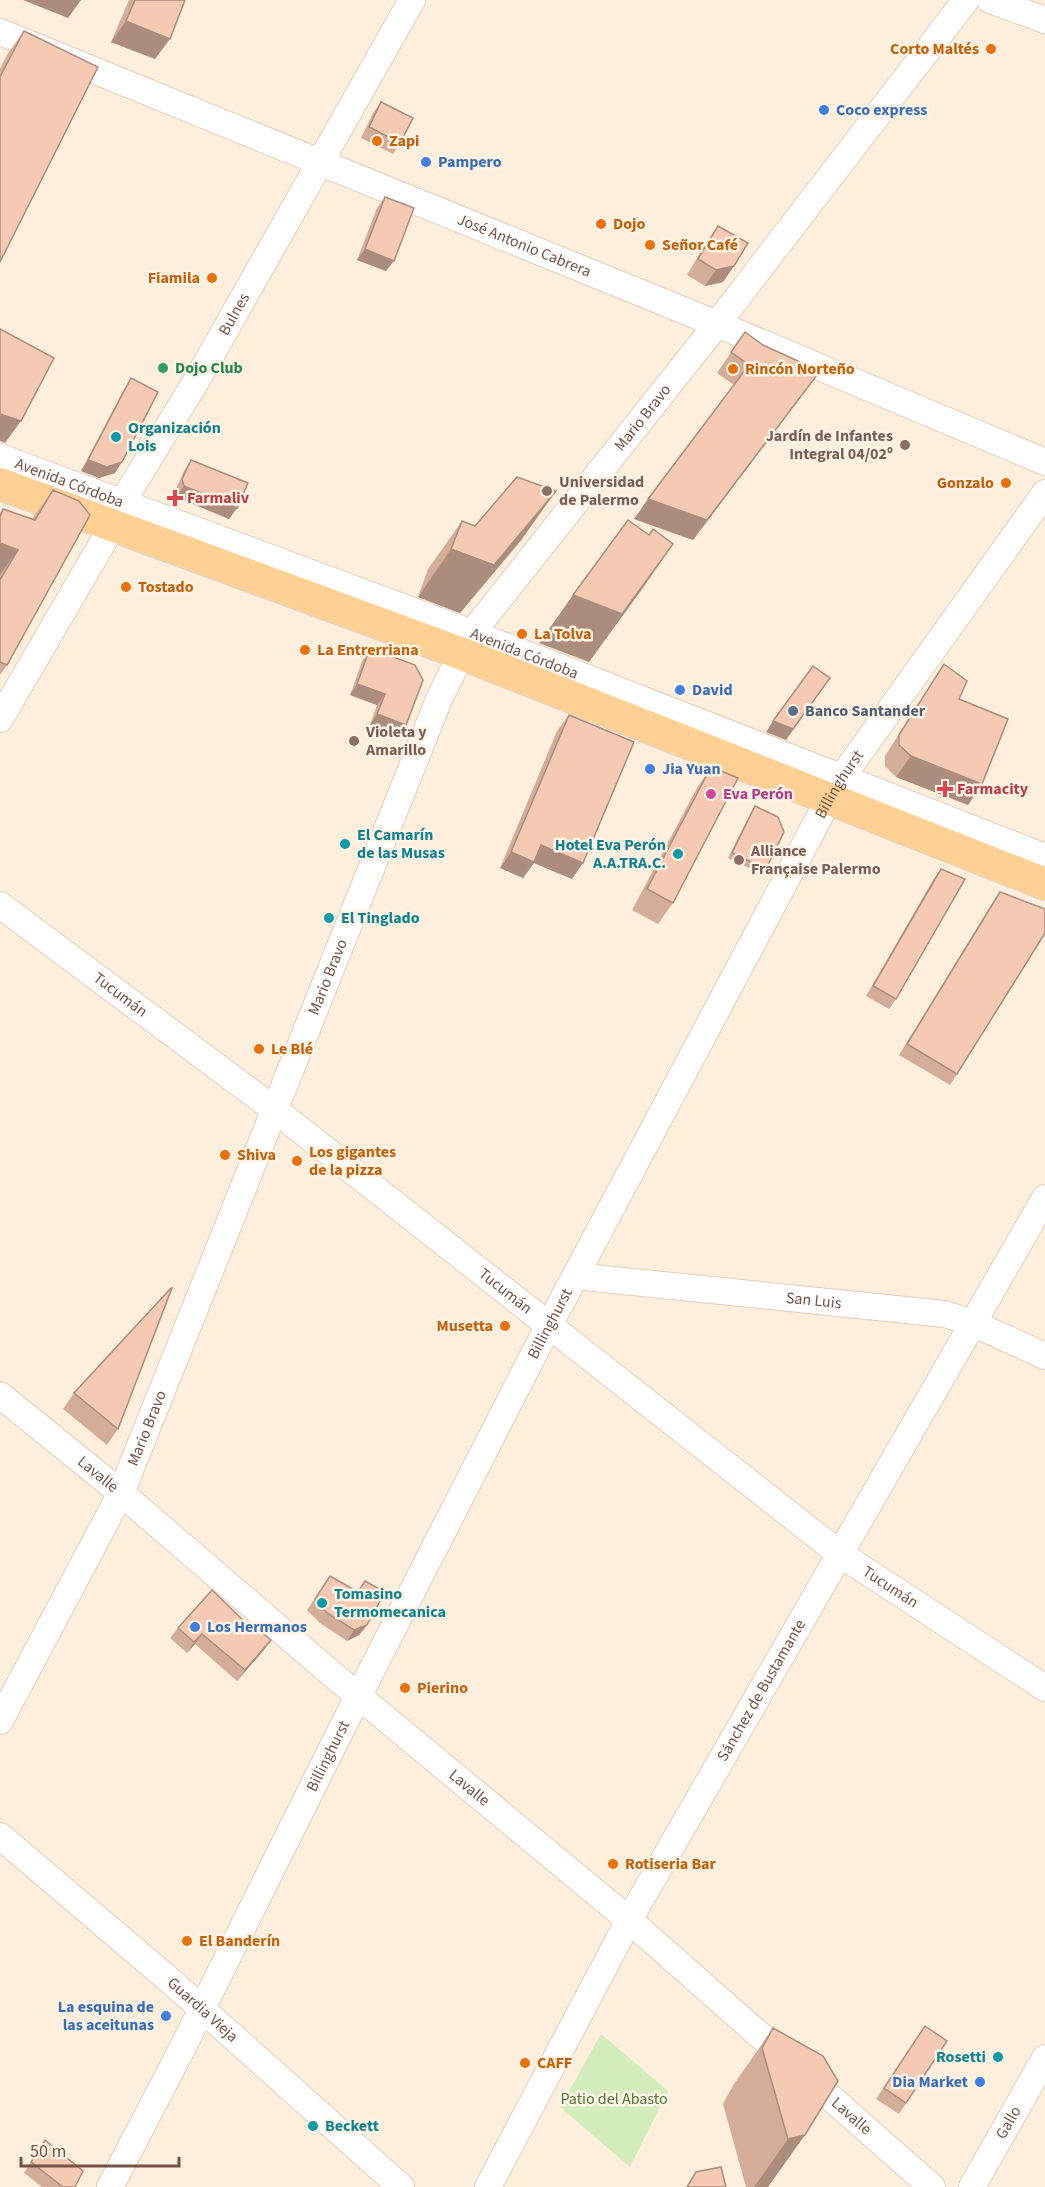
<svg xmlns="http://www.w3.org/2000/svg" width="1045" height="2187" viewBox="0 0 1045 2187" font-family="'Source Sans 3',sans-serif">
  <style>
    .green { fill: #d2ecbb }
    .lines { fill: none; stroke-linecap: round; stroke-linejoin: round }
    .minor-casing { stroke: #e4ccbb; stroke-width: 28 }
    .major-casing { stroke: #ded5d2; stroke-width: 34 }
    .minor { stroke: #fff; stroke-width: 26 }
    .major { stroke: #ffd093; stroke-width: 32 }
    .wall { fill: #d4ad99 }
    .shaded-wall { fill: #ac8d7d }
    .building { fill: #f6c9b2; stroke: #ac8d7d; stroke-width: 1.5 }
    .food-dot { fill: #e8710a; stroke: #fff3e5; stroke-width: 2 }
    .shop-dot { fill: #3f7fe0; stroke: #fff3e5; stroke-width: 2 }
    .leisure-dot { fill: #2e9e5b; stroke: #fff3e5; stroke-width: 2 }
    .culture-dot { fill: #0f9aa8; stroke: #fff3e5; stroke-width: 2 }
    .education-dot { fill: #8d6e63; stroke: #fff3e5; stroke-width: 2 }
    .health-dot { fill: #e0444e; stroke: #fff3e5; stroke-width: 2 }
    .service-dot { fill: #5c6f8a; stroke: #fff3e5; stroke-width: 2 }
    .hotel-dot { fill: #d1479c; stroke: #fff3e5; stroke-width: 2 }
    .labels { text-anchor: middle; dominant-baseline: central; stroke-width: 5; stroke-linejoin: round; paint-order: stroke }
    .food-label { font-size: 16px; font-weight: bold; fill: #c56008; stroke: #fff3e5; text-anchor: start }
    .shop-label { font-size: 16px; font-weight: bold; fill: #366cbe; stroke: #fff3e5; text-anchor: start }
    .street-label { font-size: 16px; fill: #755244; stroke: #fff3e5 }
    .leisure-label { font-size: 16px; font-weight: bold; fill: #27864d; stroke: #fff3e5; text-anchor: start }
    .culture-label { font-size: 16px; font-weight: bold; fill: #0d838f; stroke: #fff3e5; text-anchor: start }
    .education-label { font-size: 16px; font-weight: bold; fill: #785e54; stroke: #fff3e5; text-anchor: start }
    .health-label { font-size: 16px; font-weight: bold; fill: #be3a42; stroke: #fff3e5; text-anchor: start }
    .service-label { font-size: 16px; font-weight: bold; fill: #4e5e75; stroke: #fff3e5; text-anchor: start }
    .hotel-label { font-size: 16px; font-weight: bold; fill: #b23c85; stroke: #fff3e5; text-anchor: start }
    .park-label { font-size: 16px; fill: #4e7638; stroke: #fff3e5 }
  </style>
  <rect width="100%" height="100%" fill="#feefdd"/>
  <path class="green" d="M601 2034 668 2091 630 2167 560 2107Z"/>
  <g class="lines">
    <defs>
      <g id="minor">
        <path d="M990 0 1045 20"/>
        <path id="s1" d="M0 32 717 324 1045 462"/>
        <path id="s2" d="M0 457 472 633 1045 857"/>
        <path id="s3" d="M0 719 113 525 123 501 198 378 412 0"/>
        <path id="s4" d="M0 905 275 1110 840 1554 1045 1688"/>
        <path id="s5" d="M575 1276 945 1314 972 1323 1045 1356"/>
        <path id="s6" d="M0 1395 121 1493 333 1675 629 1920 932 2187"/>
        <path id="s7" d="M0 1721 121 1493 440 697 472 633 717 324 966 0"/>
        <path id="s8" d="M0 1836 174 1984 401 2187"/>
        <path id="s9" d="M110 2187 183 2047 340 1732 538 1346 829 799 842 777 1045 493"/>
        <path id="s10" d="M488 2187 629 1920 1045 1198"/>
        <path id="s11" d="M972 2187 1045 2058"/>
      </g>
      <path id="major" d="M0 484 460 653 1045 884"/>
    </defs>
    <use href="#minor" class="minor-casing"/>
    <use href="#major" class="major-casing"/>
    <use href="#minor" class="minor"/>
    <use href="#major" class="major"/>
  </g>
  <g class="wall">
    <path d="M129 0H185L155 59 111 42Z"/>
    <path d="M24 31 0 262V69L8 53Z"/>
    <path d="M381 102 400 143 393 154 361 138 373 113Z"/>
    <path d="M385 197 386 271 357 260 377 208Z"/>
    <path d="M718 226 734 266 723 282 705 286 687 275 707 241Z"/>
    <path d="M745 332 805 391 693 540 634 519 734 385 717 373Z"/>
    <path d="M131 378 115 473 99 478 81 471 124 389Z"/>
    <path d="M191 460 237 508 229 519 176 497 175 491 184 471Z"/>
    <path d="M53 490 7 665 0 675V513L3 509 32 519Z"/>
    <path d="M462 521 475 526 522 539 460 613 418 597 428 569Z"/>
    <path d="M370 648 406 725 398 736 370 725 377 705 350 695 363 659Z"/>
    <path d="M944 664 959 699 982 784 968 805 896 777 885 766V756L930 685Z"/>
    <path d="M569 715 572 879 534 863 523 878 500 868 557 731Z"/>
    <path d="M711 767 673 903 658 924 632 910 697 788Z"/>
    <path d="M755 806 766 869 762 874 728 858 751 812Z"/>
    <path d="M941 869 896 999 889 1009 866 996 933 880Z"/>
    <path d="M1000 892 957 1074 950 1085 899 1055 993 902Z"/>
    <path d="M74 1393 118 1429 107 1445 63 1409Z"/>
    <path d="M330 1576 358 1592 365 1581 367 1625 359 1635 347 1641 320 1623 307 1610Z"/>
    <path d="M249 1626 271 1640 263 1651 237 1681 195 1644 187 1653 170 1638 178 1628Z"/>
    <path d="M925 2026 947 2041 899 2114 876 2099Z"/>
    <path d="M773 2028 823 2056 768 2187H746L723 2104 734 2084Z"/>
    <path d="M45 2140 75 2187H42L24 2173Z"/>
  </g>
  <g class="shaded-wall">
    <path d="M23 0H81L68 18Z"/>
    <path d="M126 21 170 39 155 59 111 42Z"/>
    <path d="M365 249 394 261 386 271 357 260Z"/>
    <path d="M734 266 723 282 705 286 716 270Z"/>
    <path d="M820 371 805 391 693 540 634 519 648 499Z"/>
    <path d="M0 414 21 421 5 443 0 441Z"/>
    <path d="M88 460 122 462 115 473 99 478 81 471Z"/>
    <path d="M184 486 237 508 229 519 176 497Z"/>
    <path d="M556 491 522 539 460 613 418 597 451 549Z"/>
    <path d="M0 543 18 550 0 575Z"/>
    <path d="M673 544 640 592 589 662 539 643 573 595Z"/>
    <path d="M830 678 786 740 766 732 773 721Z"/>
    <path d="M357 684 385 694 377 705 350 695Z"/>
    <path d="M377 714 406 725 398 736 370 725Z"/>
    <path d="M911 756 982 784 968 805 896 777Z"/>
    <path d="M541 845 583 863 572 879 534 863 523 878 500 868 511 852Z"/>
    <path d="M367 1625 359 1635 347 1641 354 1630Z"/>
    <path d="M202 1634 195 1644 187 1653 194 1642Z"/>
    <path d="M271 1640 263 1651 237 1681 245 1670Z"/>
    <path d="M805 2135 768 2187H754L788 2139Z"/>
  </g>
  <g class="building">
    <path d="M135 0H185L170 39 126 21Z"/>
    <path d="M24 31 98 67 0 262V77Z"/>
    <path d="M381 102 413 118 400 143 369 127Z"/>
    <path d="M385 197 414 208 394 261 365 249Z"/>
    <path d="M718 226 748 243 734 266 716 270 698 259Z"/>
    <path d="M0 329 54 358 21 421 0 414Z"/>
    <path d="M745 332 763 345 820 371 707 520 648 499 749 365 731 352Z"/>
    <path d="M131 378 158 392 122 462 107 467 88 460Z"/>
    <path d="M191 460 248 483 237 508 184 486 182 479Z"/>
    <path d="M517 477 556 491 494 565 451 549 462 521 475 526Z"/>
    <path d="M53 490 79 501 90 515 7 665 0 662V580L18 550 0 543V517L3 509 35 520Z"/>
    <path d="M628 520 649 535 653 529 673 544 622 614 573 595Z"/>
    <path d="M370 648 415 665 423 680 406 725 377 714 385 694 357 684Z"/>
    <path d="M944 664 967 681 959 699 1008 719 982 784 911 756 899 745V735Z"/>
    <path d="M813 666 830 678 793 729 773 721Z"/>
    <path d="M569 715 634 742 583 863 541 845 534 862 511 852Z"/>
    <path d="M711 767 738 778 673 903 647 889Z"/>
    <path d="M755 806 778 817 784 832 766 869 732 853Z"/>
    <path d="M941 869 965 879 896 999 873 986Z"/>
    <path d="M1000 892 1045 909V933L957 1074 907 1044Z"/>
    <path d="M171 1288H172L118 1429 74 1393Z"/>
    <path d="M330 1576 358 1592 365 1581 385 1592 367 1625 354 1630 327 1613 315 1599Z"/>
    <path d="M212 1590 249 1626 251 1624 271 1640 245 1670 202 1634 194 1642 178 1628Z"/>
    <path d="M925 2026 947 2041 906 2103 884 2088Z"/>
    <path d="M773 2028 823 2056 838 2081 805 2135 788 2139 762 2048Z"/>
    <path d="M45 2140 83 2171 75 2187H63L31 2162Z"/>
    <path d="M721 2167 726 2187H687L696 2172Z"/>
  </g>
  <g class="food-dot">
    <circle cx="991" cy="49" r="6"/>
    <circle cx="377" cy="141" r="6"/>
    <circle cx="601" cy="224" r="6"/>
    <circle cx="650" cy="245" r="6"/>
    <circle cx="212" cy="278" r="6"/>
    <circle cx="733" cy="369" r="6"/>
    <circle cx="1006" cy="483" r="6"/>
    <circle cx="126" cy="587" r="6"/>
    <circle cx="522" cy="634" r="6"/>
    <circle cx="305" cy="650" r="6"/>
    <circle cx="259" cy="1049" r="6"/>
    <circle cx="225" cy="1155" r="6"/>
    <circle cx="297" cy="1161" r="6"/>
    <circle cx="505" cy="1326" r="6"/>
    <circle cx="405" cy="1688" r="6"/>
    <circle cx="613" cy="1864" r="6"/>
    <circle cx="187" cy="1941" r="6"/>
    <circle cx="525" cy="2063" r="6"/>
  </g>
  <g class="shop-dot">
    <circle cx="824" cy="110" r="6"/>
    <circle cx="426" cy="162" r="6"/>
    <circle cx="680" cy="690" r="6"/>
    <circle cx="650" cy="769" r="6"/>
    <circle cx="195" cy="1627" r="6"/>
    <circle cx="166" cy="2016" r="6"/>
    <circle cx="980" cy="2082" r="6"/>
  </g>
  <circle class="leisure-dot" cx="163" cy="368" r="6"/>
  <g class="culture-dot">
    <circle cx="116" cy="437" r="6"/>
    <circle cx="345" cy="844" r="6"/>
    <circle cx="678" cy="854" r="6"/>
    <circle cx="329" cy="918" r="6"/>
    <circle cx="322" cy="1603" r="6"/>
    <circle cx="998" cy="2057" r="6"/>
    <circle cx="313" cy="2126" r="6"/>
  </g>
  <g class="education-dot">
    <circle cx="905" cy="445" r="6"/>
    <circle cx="547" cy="491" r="6"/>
    <circle cx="354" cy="741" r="6"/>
    <circle cx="739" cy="860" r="6"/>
  </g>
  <g class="health-dot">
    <path d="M172 489h6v6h6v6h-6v6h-6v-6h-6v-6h6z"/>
    <path d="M942 780h6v6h6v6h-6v6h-6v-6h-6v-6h6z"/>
  </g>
  <circle class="service-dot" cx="793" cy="711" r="6"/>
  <circle class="hotel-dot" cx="711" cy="794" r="6"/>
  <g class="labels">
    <g class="food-label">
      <text x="979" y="49" text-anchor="end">Corto Maltés</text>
      <text x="389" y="141">Zapi</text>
      <text x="613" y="224">Dojo</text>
      <text x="662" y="245">Señor Café</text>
      <text x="200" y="278" text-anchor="end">Fiamila</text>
      <text x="745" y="369">Rincón Norteño</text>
      <text x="994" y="483" text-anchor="end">Gonzalo</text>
      <text x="138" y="587">Tostado</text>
      <text x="534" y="634">La Tolva</text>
      <text x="317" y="650">La Entrerriana</text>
      <text x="271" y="1049">Le Blé</text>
      <text x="309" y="1152">Los gigantes<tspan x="309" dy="18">de la pizza</tspan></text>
      <text x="237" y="1155">Shiva</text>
      <text x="493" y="1326" text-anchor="end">Musetta</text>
      <text x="417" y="1688">Pierino</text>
      <text x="625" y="1864">Rotiseria Bar</text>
      <text x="199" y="1941">El Banderín</text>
      <text x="537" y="2063">CAFF</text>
    </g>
    <g class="shop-label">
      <text x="836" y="110">Coco express</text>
      <text x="438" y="162">Pampero</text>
      <text x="692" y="690">David</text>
      <text x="662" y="769">Jia Yuan</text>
      <text x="207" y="1627">Los Hermanos</text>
      <text x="154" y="2007" text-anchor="end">La esquina de<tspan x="154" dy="18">las aceitunas</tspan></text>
      <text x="968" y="2082" text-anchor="end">Dia Market</text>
    </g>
    <g class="street-label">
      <text stroke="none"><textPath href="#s1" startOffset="566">José Antonio Cabrera</textPath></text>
      <text stroke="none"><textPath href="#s3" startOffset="468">Bulnes</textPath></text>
      <text stroke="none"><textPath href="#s7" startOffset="1462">Mario Bravo</textPath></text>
      <text stroke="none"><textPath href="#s2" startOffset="74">Avenida Córdoba</textPath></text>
      <text stroke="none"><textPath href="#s2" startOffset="560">Avenida Córdoba</textPath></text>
      <text stroke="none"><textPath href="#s9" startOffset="1581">Billinghurst</textPath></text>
      <text stroke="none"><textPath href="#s7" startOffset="814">Mario Bravo</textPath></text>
      <text stroke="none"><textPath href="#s4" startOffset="150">Tucumán</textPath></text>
      <text stroke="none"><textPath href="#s4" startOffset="636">Tucumán</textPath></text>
      <text stroke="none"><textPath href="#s5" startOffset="240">San Luis</textPath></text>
      <text stroke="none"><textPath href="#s9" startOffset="969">Billinghurst</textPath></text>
      <text stroke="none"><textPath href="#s7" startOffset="328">Mario Bravo</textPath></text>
      <text stroke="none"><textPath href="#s6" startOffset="126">Lavalle</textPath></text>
      <text stroke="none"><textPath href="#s4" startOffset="1122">Tucumán</textPath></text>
      <text stroke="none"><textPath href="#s10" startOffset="567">Sánchez de Bustamante</textPath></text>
      <text stroke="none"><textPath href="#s9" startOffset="483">Billinghurst</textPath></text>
      <text stroke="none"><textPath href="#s6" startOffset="612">Lavalle</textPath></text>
      <text stroke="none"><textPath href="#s8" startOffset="267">Guardia Vieja</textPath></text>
      <text stroke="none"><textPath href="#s6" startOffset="1116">Lavalle</textPath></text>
      <text stroke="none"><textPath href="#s11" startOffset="74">Gallo</textPath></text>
    </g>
    <g class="leisure-label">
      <text x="175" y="368">Dojo Club</text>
    </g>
    <g class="culture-label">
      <text x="128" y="428">Organización<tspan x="128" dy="18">Lois</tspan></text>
      <text x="357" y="835">El Camarín<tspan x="357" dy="18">de las Musas</tspan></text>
      <text x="666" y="845" text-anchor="end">Hotel Eva Perón<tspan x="666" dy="18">A.A.TRA.C.</tspan></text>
      <text x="341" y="918">El Tinglado</text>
      <text x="334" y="1594">Tomasino<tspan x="334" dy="18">Termomecanica</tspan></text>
      <text x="986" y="2057" text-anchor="end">Rosetti</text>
      <text x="325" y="2126">Beckett</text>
    </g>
    <g class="education-label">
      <text x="893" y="436" text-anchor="end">Jardín de Infantes<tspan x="893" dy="18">Integral 04/02º</tspan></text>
      <text x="559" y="482">Universidad<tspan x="559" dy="18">de Palermo</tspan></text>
      <text x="366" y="732">Violeta y<tspan x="366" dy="18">Amarillo</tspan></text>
      <text x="751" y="851">Alliance<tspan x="751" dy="18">Française Palermo</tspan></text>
    </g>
    <g class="health-label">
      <text x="187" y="498">Farmaliv</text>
      <text x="957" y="789">Farmacity</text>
    </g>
    <g class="service-label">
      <text x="805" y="711">Banco Santander</text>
    </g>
    <g class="hotel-label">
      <text x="723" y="794">Eva Perón</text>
    </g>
    <g class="park-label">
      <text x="614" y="2099">Patio del Abasto</text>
    </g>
  </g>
  <path d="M21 2157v9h158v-9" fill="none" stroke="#755244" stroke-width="3"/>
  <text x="30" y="2157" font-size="18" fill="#755244" stroke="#fff3e5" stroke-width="4.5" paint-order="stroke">50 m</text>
</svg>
